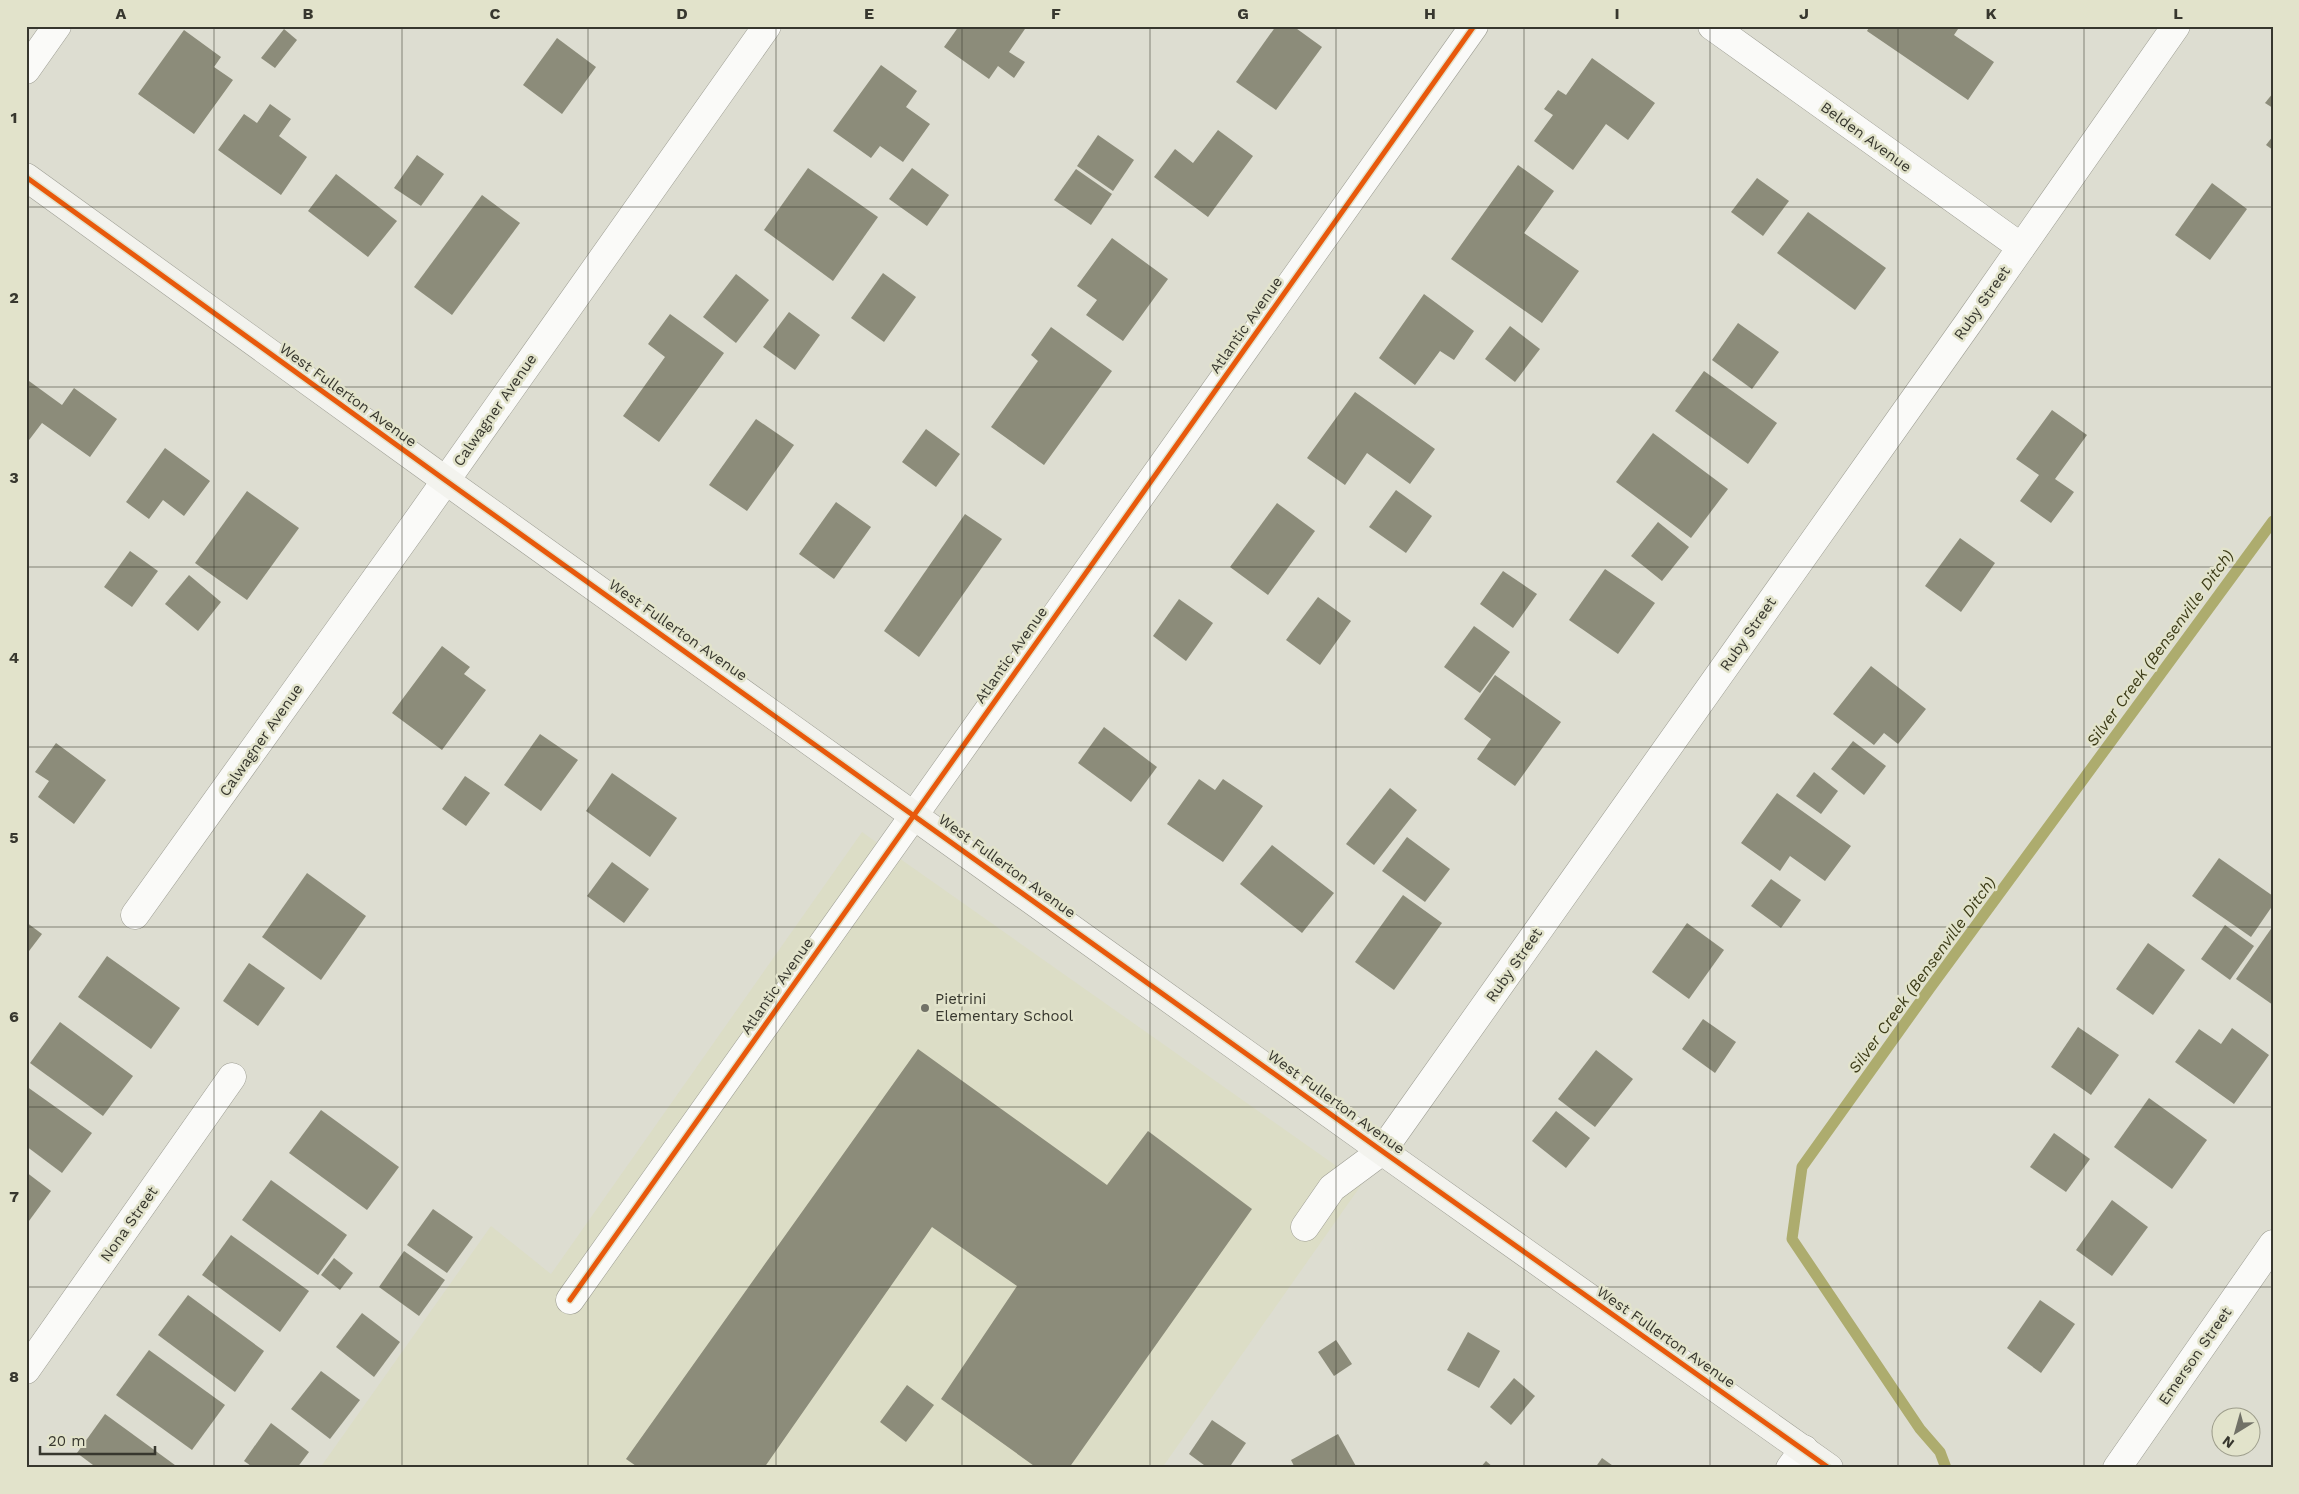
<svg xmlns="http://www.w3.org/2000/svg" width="2299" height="1494" viewBox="0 0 2299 1494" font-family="'Work Sans',sans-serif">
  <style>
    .built { fill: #dcddc6 }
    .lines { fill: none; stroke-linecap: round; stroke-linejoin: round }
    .stream { stroke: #adac6e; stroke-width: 11 }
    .building { fill: #8c8c7a }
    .street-casing { stroke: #9d9d93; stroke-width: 29 }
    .secondary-casing { stroke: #9d9d93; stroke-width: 29 }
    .street { stroke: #fafaf8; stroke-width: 28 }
    .secondary { stroke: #f3f3ee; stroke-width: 28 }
    .cycleway-casing { stroke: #e2e3cb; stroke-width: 8 }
    .cycleway { stroke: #e8590c; stroke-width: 5 }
    .grid { fill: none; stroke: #37372e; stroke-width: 1; stroke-opacity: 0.55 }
    .poi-dot { fill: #717167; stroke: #e2e3cb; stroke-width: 2 }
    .labels { text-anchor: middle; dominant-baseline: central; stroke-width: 5; stroke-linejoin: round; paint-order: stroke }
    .street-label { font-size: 15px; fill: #37372e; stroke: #e2e3cb }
    .poi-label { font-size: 15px; fill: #37372e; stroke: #e2e3cb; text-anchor: start }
    .water-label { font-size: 16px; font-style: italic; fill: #3d3c18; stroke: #e2e3cb }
    .neatline { fill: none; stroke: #37372e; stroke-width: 2 }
    .grid-label { font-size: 16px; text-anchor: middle; font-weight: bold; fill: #37372e }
  </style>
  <rect width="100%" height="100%" fill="#ddddd1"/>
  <path class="built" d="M862 832 1362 1184 1162 1468H320L491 1226 551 1274Z"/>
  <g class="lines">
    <path class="stream" d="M1946 1468 1940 1452 1920 1429 1792 1239 1802 1167 1930 988 2273 521"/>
  </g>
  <g class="building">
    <path d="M959 26H1027L1009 52 1025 62 1014 78 998 66 989 79 944 47Z"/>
    <path d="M1276 26H1293L1322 47 1276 110 1236 82Z"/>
    <path d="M1870 26H1960L1954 35 1994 62 1968 100 1867 31Z"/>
    <path d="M284 29 297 40 275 68 261 58Z"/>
    <path d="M184 30 221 57 214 67 233 80 194 134 138 94Z"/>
    <path d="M557 38 596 67 562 114 523 85Z"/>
    <path d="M1592 58 1655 103 1628 140 1606 124 1573 170 1534 141 1553 115 1544 109 1558 90 1566 95Z"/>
    <path d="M881 65 917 91 906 107 930 124 903 162 880 146 871 158 833 131Z"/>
    <path d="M2273 93V108L2265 103Z"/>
    <path d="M270 104 291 119 279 136 307 157 281 195 218 150 244 114 257 123Z"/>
    <path d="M1218 130 1253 156 1208 217 1154 177 1175 149 1193 163Z"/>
    <path d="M1098 135 1134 160 1113 191 1077 166Z"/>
    <path d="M2273 136V150L2266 145Z"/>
    <path d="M417 155 444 174 421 206 394 188Z"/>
    <path d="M1518 165 1554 191 1524 233 1579 271 1542 323 1451 259Z"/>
    <path d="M808 168 878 217 833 281 764 230Z"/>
    <path d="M912 168 949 195 927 226 889 199Z"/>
    <path d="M1076 169 1112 194 1091 225 1054 200Z"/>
    <path d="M336 174 397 221 368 257 308 211Z"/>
    <path d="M1757 178 1789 201 1763 236 1731 212Z"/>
    <path d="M2212 183 2247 209 2210 260 2175 235Z"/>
    <path d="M482 195 520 223 452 315 414 287Z"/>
    <path d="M1808 212 1886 268 1855 310 1777 253Z"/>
    <path d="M1112 238 1168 279 1123 341 1086 315 1097 300 1077 286Z"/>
    <path d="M883 273 916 297 884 342 851 318Z"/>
    <path d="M736 274 769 300 736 343 703 317Z"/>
    <path d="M1424 294 1474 331 1454 360 1440 351 1415 385 1379 358Z"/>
    <path d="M789 312 820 335 795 370 763 347Z"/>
    <path d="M670 314 724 353 659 442 623 416 665 357 648 344Z"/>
    <path d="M1738 323 1779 352 1752 389 1712 360Z"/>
    <path d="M1510 326 1540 349 1515 382 1485 359Z"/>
    <path d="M1051 327 1112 371 1044 465 991 427 1038 361 1031 355Z"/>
    <path d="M1704 371 1777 423 1748 464 1675 411Z"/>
    <path d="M29 381 62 405 74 388 117 419 90 457 42 423 26 444V385Z"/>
    <path d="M1355 392 1435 449 1410 484 1367 453 1345 485 1307 458Z"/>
    <path d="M2052 410 2087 435 2055 479 2074 492 2051 523 2020 501 2039 475 2016 459Z"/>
    <path d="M756 419 794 445 747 511 709 485Z"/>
    <path d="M926 429 960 454 936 487 902 462Z"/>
    <path d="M1653 433 1728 489 1691 538 1616 482Z"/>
    <path d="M165 448 210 481 184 516 163 500 149 519 126 502Z"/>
    <path d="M1396 490 1432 516 1406 553 1369 527Z"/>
    <path d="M247 491 299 528 247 600 195 563Z"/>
    <path d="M836 502 871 527 834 579 799 554Z"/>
    <path d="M1277 503 1315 531 1268 595 1230 567Z"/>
    <path d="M965 514 1002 539 919 657 884 631Z"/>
    <path d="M1658 522 1689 547 1662 581 1631 556Z"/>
    <path d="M1960 538 1995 563 1961 612 1925 586Z"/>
    <path d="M130 551 158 571 132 607 104 587Z"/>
    <path d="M1605 569 1655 603 1618 654 1569 620Z"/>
    <path d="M1503 571 1537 594 1513 628 1480 604Z"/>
    <path d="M189 575 221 602 198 631 165 604Z"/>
    <path d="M1318 597 1351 621 1320 665 1286 640Z"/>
    <path d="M1179 599 1213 623 1186 661 1153 636Z"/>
    <path d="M1474 626 1510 652 1480 693 1444 667Z"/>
    <path d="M442 646 470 667 464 674 486 690 442 750 392 713Z"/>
    <path d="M1871 666 1926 709 1898 744 1884 733 1874 745 1833 714Z"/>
    <path d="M1495 675 1561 722 1515 786 1477 759 1491 739 1464 719Z"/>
    <path d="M1104 727 1157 767 1131 802 1078 763Z"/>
    <path d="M540 734 578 760 541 811 504 785Z"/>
    <path d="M1853 741 1886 766 1864 795 1831 769Z"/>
    <path d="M56 743 106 780 74 824 38 797 49 781 35 772Z"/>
    <path d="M1814 772 1838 791 1821 814 1796 796Z"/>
    <path d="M612 773 677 818 650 857 586 811Z"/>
    <path d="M465 776 490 793 466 826 442 809Z"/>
    <path d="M1199 779 1215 790 1223 779 1263 806 1223 862 1167 824Z"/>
    <path d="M1390 788 1417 810 1374 865 1346 844Z"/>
    <path d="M1777 793 1851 846 1825 881 1790 856 1780 871 1741 843Z"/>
    <path d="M1407 837 1450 869 1425 902 1382 871Z"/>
    <path d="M1272 845 1334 893 1302 933 1240 884Z"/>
    <path d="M2219 858 2273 896V905L2251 937 2192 896Z"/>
    <path d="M612 862 649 889 624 923 587 896Z"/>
    <path d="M307 873 366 916 321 980 262 937Z"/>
    <path d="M1771 879 1801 900 1781 928 1751 906Z"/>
    <path d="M1403 895 1442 923 1394 990 1355 962Z"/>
    <path d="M26 922 42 934 26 955Z"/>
    <path d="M1687 923 1724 950 1689 999 1652 972Z"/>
    <path d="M2225 925 2254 946 2230 980 2201 959Z"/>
    <path d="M2273 926V1005L2236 979Z"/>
    <path d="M2148 943 2185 970 2153 1015 2116 989Z"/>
    <path d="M107 956 180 1008 151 1049 78 997Z"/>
    <path d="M249 963 285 988 258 1026 223 1001Z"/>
    <path d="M1703 1019 1736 1042 1715 1073 1682 1049Z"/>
    <path d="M60 1022 133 1076 103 1116 30 1063Z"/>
    <path d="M2078 1027 2119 1055 2091 1095 2051 1067Z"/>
    <path d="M2232 1028 2269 1055 2234 1104 2175 1062 2199 1029 2221 1044Z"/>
    <path d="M918 1049 1107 1185 1148 1131 1252 1209 1069 1468H1037L941 1399 1017 1286 932 1227 764 1468H639L626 1459Z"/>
    <path d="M1596 1050 1633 1079 1595 1127 1558 1099Z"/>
    <path d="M26 1086 92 1133 62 1173 26 1146Z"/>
    <path d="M2149 1098 2207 1140 2172 1189 2114 1147Z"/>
    <path d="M321 1110 399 1167 367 1210 289 1153Z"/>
    <path d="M1556 1111 1590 1138 1566 1168 1532 1141Z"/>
    <path d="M2054 1133 2090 1159 2066 1192 2030 1167Z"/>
    <path d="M26 1172 51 1191 26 1225Z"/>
    <path d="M271 1180 347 1235 318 1275 242 1220Z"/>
    <path d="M2112 1200 2148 1227 2112 1276 2076 1250Z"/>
    <path d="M433 1209 473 1237 447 1273 407 1245Z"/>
    <path d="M231 1235 309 1291 280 1332 202 1275Z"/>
    <path d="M404 1251 445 1280 419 1316 379 1287Z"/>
    <path d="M334 1258 353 1273 340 1290 321 1275Z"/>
    <path d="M188 1295 264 1351 235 1392 158 1335Z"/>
    <path d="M2040 1300 2075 1324 2041 1373 2007 1348Z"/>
    <path d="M362 1313 400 1342 374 1377 336 1347Z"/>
    <path d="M1468 1332 1500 1351 1479 1388 1447 1370Z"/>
    <path d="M1336 1340 1352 1364 1334 1376 1318 1352Z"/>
    <path d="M149 1350 225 1405 192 1450 116 1395Z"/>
    <path d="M321 1371 360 1400 330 1439 291 1409Z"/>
    <path d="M1514 1378 1535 1396 1511 1425 1490 1407Z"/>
    <path d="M907 1385 934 1405 906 1442 880 1422Z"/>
    <path d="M105 1414 179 1468H97L77 1453Z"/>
    <path d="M1212 1420 1246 1443 1229 1468H1208L1189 1454Z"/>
    <path d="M271 1423 309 1452 297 1468H254L244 1461Z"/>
    <path d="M1338 1434 1357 1468H1295L1291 1460Z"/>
    <path d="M1602 1458 1616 1468H1595Z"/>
    <path d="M1486 1461 1494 1468H1480Z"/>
  </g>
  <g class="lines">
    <defs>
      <g id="street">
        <path d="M1712 26 2021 247"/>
        <path d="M26 70 57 26"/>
        <path d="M135 915 415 524 767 26"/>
        <path d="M1305 1227 1332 1188 1382 1151 1969 322 2176 26"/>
        <path d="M570 1300 1474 26"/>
        <path d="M26 1370 232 1077"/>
        <path d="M1790 1468 1804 1449"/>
        <path d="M2117 1468 2273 1244"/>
      </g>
      <path id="secondary" d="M26 177 445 480 1382 1151 1829 1468"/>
    </defs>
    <use href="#street" class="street-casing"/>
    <use href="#secondary" class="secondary-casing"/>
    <use href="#street" class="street"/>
    <use href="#secondary" class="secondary"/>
    <defs>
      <g id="cycleway">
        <path d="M26 177 445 480 1382 1151 1829 1468"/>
        <path d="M570 1300 1474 26"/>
      </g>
    </defs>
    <use href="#cycleway" class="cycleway-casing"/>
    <use href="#cycleway" class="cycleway"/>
  </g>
  <path class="grid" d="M214 26V1468M402 26V1468M588 26V1468M776 26V1468M962 26V1468M1150 26V1468M1336 26V1468M1524 26V1468M1710 26V1468M1898 26V1468M2084 26V1468M26 207H2273M26 387H2273M26 567H2273M26 747H2273M26 927H2273M26 1107H2273M26 1287H2273"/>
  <circle class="poi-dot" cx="925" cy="1008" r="5"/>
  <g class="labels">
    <g class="street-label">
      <text transform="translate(1866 137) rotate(36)">Belden Avenue</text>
      <text transform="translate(1982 303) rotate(-55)">Ruby Street</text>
      <text transform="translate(1246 325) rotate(-55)">Atlantic Avenue</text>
      <text transform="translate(348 395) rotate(36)">West Fullerton Avenue</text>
      <text transform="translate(495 410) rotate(-55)">Calwagner Avenue</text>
      <text transform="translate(678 630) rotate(35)">West Fullerton Avenue</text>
      <text transform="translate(1748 634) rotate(-55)">Ruby Street</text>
      <text transform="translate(1011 655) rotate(-55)">Atlantic Avenue</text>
      <text transform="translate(261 740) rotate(-55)">Calwagner Avenue</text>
      <text transform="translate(1007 866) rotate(36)">West Fullerton Avenue</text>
      <text transform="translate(1514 965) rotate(-55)">Ruby Street</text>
      <text transform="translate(777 986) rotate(-55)">Atlantic Avenue</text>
      <text transform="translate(1336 1102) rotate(36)">West Fullerton Avenue</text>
      <text transform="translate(129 1224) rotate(-55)">Nona Street</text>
      <text transform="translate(1666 1337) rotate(35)">West Fullerton Avenue</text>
      <text transform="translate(2195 1356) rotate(-55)">Emerson Street</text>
    </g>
    <g class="poi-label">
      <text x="935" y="999">Pietrini<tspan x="935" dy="17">Elementary School</tspan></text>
    </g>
    <g class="water-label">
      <text transform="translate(2160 648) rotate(-54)">Silver Creek (Bensenville Ditch)</text>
      <text transform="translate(1922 975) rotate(-54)">Silver Creek (Bensenville Ditch)</text>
    </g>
  </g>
  <rect width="2299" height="1494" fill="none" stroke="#e2e3cb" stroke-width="55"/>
  <g transform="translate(2236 1432) rotate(217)"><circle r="24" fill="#e2e3cb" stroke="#9e9e8c"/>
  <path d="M0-4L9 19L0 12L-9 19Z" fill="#717167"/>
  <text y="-8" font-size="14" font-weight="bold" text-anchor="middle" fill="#37372e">N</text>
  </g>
  <path d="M40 1446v8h115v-8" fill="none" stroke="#37372e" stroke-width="2.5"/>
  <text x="48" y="1446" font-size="15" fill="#37372e" stroke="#e2e3cb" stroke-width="4" paint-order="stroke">20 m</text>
  <rect x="28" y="28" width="2244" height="1438" class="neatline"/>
  <g class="grid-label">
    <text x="121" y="19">A</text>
    <text x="308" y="19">B</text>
    <text x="495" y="19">C</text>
    <text x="682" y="19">D</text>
    <text x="869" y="19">E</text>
    <text x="1056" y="19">F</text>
    <text x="1243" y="19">G</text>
    <text x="1430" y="19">H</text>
    <text x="1617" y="19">I</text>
    <text x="1804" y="19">J</text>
    <text x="1991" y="19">K</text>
    <text x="2178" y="19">L</text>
    <text x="14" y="123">1</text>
    <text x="14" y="303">2</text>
    <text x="14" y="483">3</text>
    <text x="14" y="663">4</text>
    <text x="14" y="843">5</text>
    <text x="14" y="1022">6</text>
    <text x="14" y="1202">7</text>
    <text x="14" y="1382">8</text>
  </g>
</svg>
